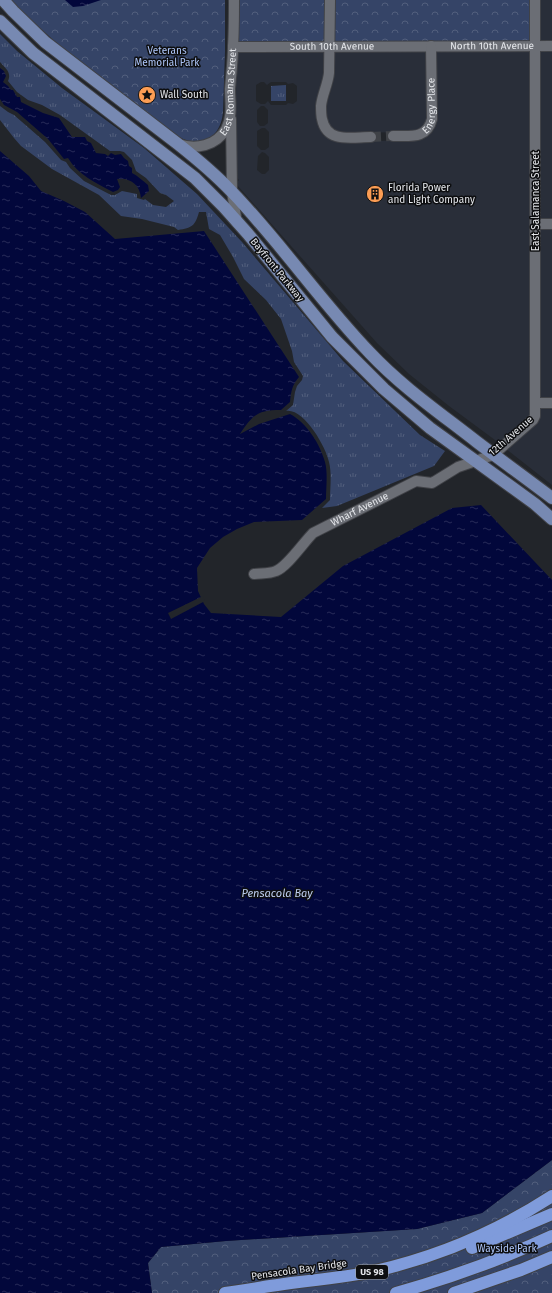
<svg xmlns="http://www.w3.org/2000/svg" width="552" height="1293" viewBox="0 0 552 1293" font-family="'Fira Sans',sans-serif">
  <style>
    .built { fill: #292e39; fill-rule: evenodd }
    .grass { fill: url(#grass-tufts) }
    .park { fill: url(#park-crowns) }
    .water { fill: url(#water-ripples) }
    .pier { fill: #22252a }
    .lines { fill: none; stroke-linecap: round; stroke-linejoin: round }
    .minor-tunnel { stroke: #3f4247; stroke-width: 10; stroke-dasharray: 10 5; stroke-linecap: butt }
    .minor-casing { stroke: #404247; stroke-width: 12 }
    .major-casing { stroke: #404247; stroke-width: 14 }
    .highway-casing { stroke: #404247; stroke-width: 14 }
    .minor { stroke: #6b6e75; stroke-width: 10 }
    .major { stroke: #7789b2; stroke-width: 12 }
    .highway { stroke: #7f9bdb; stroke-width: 12 }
    .labels { text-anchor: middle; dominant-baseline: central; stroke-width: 3; stroke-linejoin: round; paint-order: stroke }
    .shield { fill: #0d0e10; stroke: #a4a6a9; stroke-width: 1 }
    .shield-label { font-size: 9px; font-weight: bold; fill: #e5e7eb }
    .street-label { font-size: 10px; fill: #e5e7eb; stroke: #0d0e10 }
    .park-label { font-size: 10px; fill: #afc7fa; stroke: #0d0e10 }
    .poi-label { font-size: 10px; fill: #e5e7eb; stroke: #0d0e10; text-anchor: start }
    .water-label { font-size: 11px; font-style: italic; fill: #bdcdef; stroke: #0d0e10 }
  </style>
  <defs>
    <pattern id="grass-tufts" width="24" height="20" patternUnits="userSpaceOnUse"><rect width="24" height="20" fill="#354467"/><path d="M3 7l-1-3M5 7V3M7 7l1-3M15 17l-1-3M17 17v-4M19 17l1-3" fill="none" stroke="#525f7d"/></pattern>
    <pattern id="park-crowns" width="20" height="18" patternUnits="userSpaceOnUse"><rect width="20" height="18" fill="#354467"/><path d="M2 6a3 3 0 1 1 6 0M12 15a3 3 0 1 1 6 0" fill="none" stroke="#525f7d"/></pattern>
    <pattern id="water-ripples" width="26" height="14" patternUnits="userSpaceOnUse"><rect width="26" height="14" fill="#02073b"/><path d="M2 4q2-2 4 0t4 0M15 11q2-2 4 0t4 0" fill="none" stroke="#272b58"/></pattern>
  </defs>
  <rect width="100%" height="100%" fill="#22252a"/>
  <g class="built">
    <rect x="539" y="0" width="13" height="42"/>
    <path d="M530 50 532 410 529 417 499 443 449 406 409 374 377 343 237 185V182L239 180 237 178 235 95 238 51H325V72L317 116 319 126 323 135 330 139 338 142 415 140 425 137 431 133 435 126 437 119 436 51ZM261 82H264L267 85 271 82H286L288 84 293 83 297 86V101L293 104 288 103 286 105H271L268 101 265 104H261L256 101V85ZM261 106H264L268 110V123L264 126H260L257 122V110ZM262 128H265L269 132V147L265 150H261L257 146V131ZM262 152 265 153 269 157V170L265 174H262L257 170 258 156Z"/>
    <path d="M539 50H552V220H540Z"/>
    <path d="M335 51H426L428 118 424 127 414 132 338 133 334 132 328 123 326 107 333 83Z"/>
    <path d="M540 228H552V399H541Z"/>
    <path d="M541 407H552V485L506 449 537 422 540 416Z"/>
  </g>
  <g class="grass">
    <path d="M0 34 17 51 62 88 144 148 197 194 242 242 343 361 420 435 445 451 434 466 337 506 322 508 330 500C330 489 332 473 329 462 326 447 304 408 286 411L293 405 295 392 297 386 302 380 303 376 294 362 292 351 281 319 266 300 244 279 233 257 220 235 209 229 206 212H199C195 226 192 228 178 230L174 227 142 219 121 216 99 195 52 169 21 146 14 138 0 120V106L8 112 14 115 45 142 61 160 66 162 70 168 84 181 111 195H115L122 191 137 194V198L144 200 145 199 153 205 166 207 174 201 166 195 160 193 146 178 136 171 132 160 124 152 120 151H110L60 115 42 105 28 100 17 92 8 81C12 72 5 68 0 62Z"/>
    <path d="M286 85V101H271V86Z"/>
  </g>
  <g class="park">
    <path d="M11 0H225V51L223 111C222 128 213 142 194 142 189 142 184 139 179 137L59 45 21 11Z"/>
    <path d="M238 0H325V42L238 43Z"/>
    <rect x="335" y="0" width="195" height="42"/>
    <path d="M552 1160V1293H152L148 1263 161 1247 226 1241 417 1229 482 1213Z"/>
  </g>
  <g class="water">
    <path d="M65 0H101L83 6 73 7Z"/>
    <path d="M0 68 4 71 6 76 3 82 8 86 11 90H13L17 97H20L21 102 43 113 59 118 72 137H85L87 141 91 143 96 153 105 154 108 156 111 153 115 155 121 154 124 158 128 161 129 166 132 168V173C138 176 143 181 148 185L149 191 141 198C140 185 130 177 117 179L120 187 118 190 113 192C96 183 78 175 68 158L64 159 48 139 17 112 4 105 0 99Z"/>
    <path d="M0 151 29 176 41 191 64 201 85 212 115 239 204 231 299 377C292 385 291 392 290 402L281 410C257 410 253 415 240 434L259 424 290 414C307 423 320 444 325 462 328 472 326 489 326 499L302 520 254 522 237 529 223 537 210 548 197 568 198 591 204 604 211 613 281 617 343 566 452 508 481 505 552 580V1160L482 1213 417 1229 226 1241 161 1247 148 1263 152 1293H0Z"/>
  </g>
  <path class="pier" d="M203 596 205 601 171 619 168 613Z"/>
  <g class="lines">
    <path class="minor-tunnel" d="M371 137 393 136"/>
    <defs>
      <g id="minor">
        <path d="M330 0 329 73C328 84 322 95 321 106 321 110 321 115 322 119 327 144 352 137 371 137"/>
        <path id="s1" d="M233 47 552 46"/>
        <path d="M231 119 232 192 237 223"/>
        <path id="s2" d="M393 136C411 136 427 139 432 119L431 46"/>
        <path id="s3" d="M178 144C196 150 216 146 226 129 233 116 230 102 230 89 231 75 233 61 233 46 234 31 234 15 234 0"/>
        <path d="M535 224H552"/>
        <path d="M536 403H552"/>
        <path id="s4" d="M254 574C261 573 269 574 276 571 287 567 304 542 313 533L416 481 432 483 458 467 493 455 533 420 535 416V0"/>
      </g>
      <g id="major">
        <path d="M3 0 13 11 45 42 178 144C197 159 216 175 232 192 281 243 321 302 370 353 402 387 440 413 477 442 502 461 527 479 552 498"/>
        <path d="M0 21 33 53 195 178 224 207 248 234 332 337 384 389 430 428 535 504 552 519"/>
      </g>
      <g id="highway">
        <path d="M472 1248 552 1214"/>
        <path d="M225 1293C247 1290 268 1286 291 1283 319 1280 347 1277 375 1271 437 1257 498 1231 552 1196"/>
        <path d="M396 1293C450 1278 502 1259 552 1236"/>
        <path d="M454 1293 521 1270 552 1257"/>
      </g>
    </defs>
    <use href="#minor" class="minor-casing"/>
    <use href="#major" class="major-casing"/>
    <use href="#highway" class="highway-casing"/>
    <use href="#minor" class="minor"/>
    <use href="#major" class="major"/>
    <use href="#highway" class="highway"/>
  </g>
  <defs>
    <symbol id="sight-disc" viewBox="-11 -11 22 22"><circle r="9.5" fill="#fc9d54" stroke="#0d0e10"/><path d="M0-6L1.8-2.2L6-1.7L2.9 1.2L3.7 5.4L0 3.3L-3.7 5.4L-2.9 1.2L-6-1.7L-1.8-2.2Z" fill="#111"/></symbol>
    <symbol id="building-disc" viewBox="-11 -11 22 22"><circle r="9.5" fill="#fc9d54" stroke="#0d0e10"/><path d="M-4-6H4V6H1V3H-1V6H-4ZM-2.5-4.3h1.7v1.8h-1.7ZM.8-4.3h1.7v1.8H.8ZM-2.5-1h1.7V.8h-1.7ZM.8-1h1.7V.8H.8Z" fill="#111"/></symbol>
  </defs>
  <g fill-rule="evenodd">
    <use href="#sight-disc" x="137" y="85" width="20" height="20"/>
    <use href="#building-disc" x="365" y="184" width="20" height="20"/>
  </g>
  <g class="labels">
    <rect class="shield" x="356" y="1265" width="32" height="14" rx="3"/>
    <g class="shield-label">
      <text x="372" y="1272">US 98</text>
    </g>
    <g class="street-label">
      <text stroke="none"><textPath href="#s1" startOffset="99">South 10th Avenue</textPath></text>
      <text stroke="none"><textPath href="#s1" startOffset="259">North 10th Avenue</textPath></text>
      <text stroke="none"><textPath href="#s3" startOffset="92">East Romana Street</textPath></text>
      <text stroke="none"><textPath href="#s2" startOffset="60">Energy Place</textPath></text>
      <text transform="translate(536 201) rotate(-90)">East Salamanca Street</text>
      <text transform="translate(277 270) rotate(51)">Bayfront Parkway</text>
      <text transform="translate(511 436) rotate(-41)">12th Avenue</text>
      <text stroke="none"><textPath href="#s4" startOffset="128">Wharf Avenue</textPath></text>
      <text transform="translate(299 1270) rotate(-8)">Pensacola Bay Bridge</text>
    </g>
    <g class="park-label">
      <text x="167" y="51">Veterans<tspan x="167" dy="12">Memorial Park</tspan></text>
      <text x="507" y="1249">Wayside Park</text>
    </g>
    <g class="poi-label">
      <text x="160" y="95">Wall South</text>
      <text x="388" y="188">Florida Power<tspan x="388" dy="12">and Light Company</tspan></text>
    </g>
    <g class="water-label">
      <text x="277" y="893">Pensacola Bay</text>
    </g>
  </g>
</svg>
